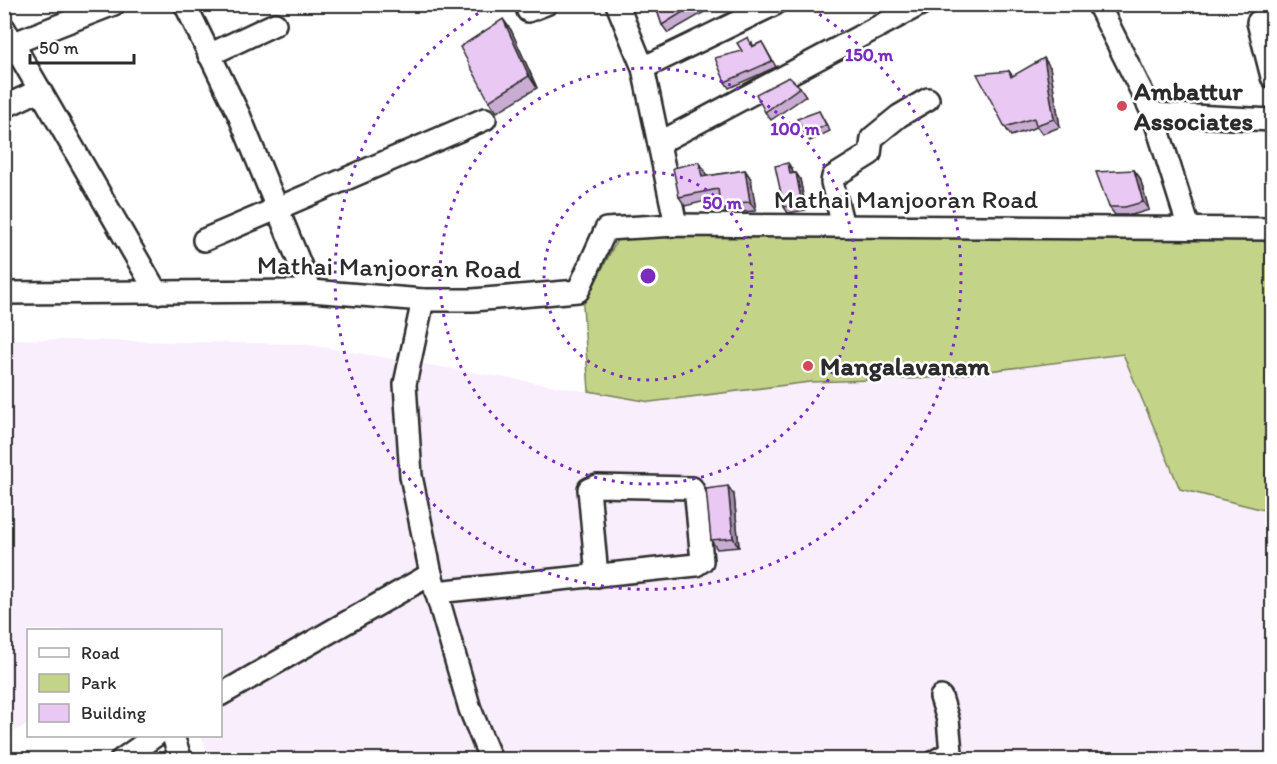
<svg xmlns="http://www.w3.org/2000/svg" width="1277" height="764" viewBox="0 0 1277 764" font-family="Itim,sans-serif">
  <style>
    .built { fill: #f9eefc }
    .green { fill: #c3d489; stroke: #77805a; stroke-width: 1.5 }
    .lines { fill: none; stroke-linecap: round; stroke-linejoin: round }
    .minor-casing { stroke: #2b2b2b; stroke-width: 26 }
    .minor { stroke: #fff; stroke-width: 21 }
    .wall { fill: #c9acd2; stroke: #2b2b2b; stroke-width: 1.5 }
    .shaded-wall { fill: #a48cab; stroke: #2b2b2b; stroke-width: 1.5 }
    .building { fill: #eac8f4; stroke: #2b2b2b; stroke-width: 1.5 }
    .ring { fill: none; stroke: #7b2cbf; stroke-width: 3; stroke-dasharray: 3 6 }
    .poi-dot { fill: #d1495b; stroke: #fff; stroke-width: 2 }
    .labels { text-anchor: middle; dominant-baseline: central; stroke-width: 5; stroke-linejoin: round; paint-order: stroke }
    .poi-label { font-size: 26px; font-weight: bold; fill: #2b2b2b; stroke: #fff; text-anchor: start }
    .street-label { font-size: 26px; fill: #2b2b2b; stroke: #fff }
    .centre { fill: #7b2cbf; stroke: #fff; stroke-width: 3 }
    .ring-label { font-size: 18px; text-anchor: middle; font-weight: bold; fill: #7b2cbf; stroke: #fff; stroke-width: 5; stroke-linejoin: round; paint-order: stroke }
  </style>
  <rect width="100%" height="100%" fill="#fff"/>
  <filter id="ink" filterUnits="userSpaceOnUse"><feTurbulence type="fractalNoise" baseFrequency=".0167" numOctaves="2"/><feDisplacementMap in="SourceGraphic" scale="12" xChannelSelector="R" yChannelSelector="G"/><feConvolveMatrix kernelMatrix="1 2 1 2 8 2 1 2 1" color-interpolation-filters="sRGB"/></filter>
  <g filter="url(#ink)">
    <path class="built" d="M5 339 304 344 650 402 810 382 933 378 1123 354 1180 489 1272 512V759H210L201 736H220V630H28V725L7 734 13 759 5 760Z"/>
    <path class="green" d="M1018 235 1272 238V512L1180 489 1123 354 933 378 810 382 650 402 589 391 583 306 618 238Z"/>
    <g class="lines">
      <defs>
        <g id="minor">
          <path d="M185 4 239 115 311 291"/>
          <path d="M617 4 643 68 676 225"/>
          <path d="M1098 4 1153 114 1189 228"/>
          <path d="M528 11 546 4"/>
          <path d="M1258 22 1272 77"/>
          <path d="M4 28 157 293"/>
          <path d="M14 43 114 4"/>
          <path d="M209 55 275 24"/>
          <path d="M643 68 775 4"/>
          <path d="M4 107 40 90"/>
          <path d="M1153 114 1272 120"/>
          <path d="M659 143 921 4"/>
          <path d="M843 226 832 182 833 177 870 154 872 138 899 116 928 99"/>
          <path d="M204 240 485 119"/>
          <path d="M4 293 311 291 423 300H473L578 291 606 229 676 225 1272 229"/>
          <path d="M423 300 405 384 411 476 431 574 470 709 491 760"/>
          <path d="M436 592 696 565 702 561 696 497 692 488 597 486 589 489 597 576"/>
          <path d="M220 695 431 574"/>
          <path d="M173 736 181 760"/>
          <path d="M121 760 155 736"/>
          <path d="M937 760 951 752 948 720 941 697"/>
        </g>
      </defs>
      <use href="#minor" class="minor-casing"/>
      <use href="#minor" class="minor"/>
    </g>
    <g class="wall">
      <path d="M655 4H706L708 10 668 33 662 25Z"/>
      <path d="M511 30 537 88 497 112 489 101Z"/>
      <path d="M752 42 753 46 762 42 776 67 729 88 725 82 742 51Z"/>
      <path d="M1050 67 1060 127 1042 134 1037 127 1011 136 1005 127 1009 71 1013 76Z"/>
      <path d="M800 87 806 96 771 120 765 112Z"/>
      <path d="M819 111 830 131 810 141 806 136Z"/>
      <path d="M699 162 705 171 706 176 745 170 751 179 756 211 726 213 720 204 719 198 685 206 679 197Z"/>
      <path d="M792 169 793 173H796L800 179 806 210 788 213 784 207Z"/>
      <path d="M1134 170 1140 178 1149 210 1132 215H1115L1109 207Z"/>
      <path d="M734 495 739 547 717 549 711 540Z"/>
    </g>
    <g class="shaded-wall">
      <path d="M503 19 511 30 537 88 529 76Z"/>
      <path d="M1044 58 1050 67 1060 127 1054 119Z"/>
      <path d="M699 162 705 171 708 185 702 177Z"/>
      <path d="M788 163 792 169 794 180 790 174Z"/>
      <path d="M745 170 751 179 756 211 750 202Z"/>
      <path d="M1134 170 1140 178 1149 210 1143 202Z"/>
      <path d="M796 173 800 179 806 210 802 204Z"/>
      <path d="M728 486 734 495 739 547 733 538Z"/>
    </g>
    <g class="building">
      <path d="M655 4H696L662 25Z"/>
      <path d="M503 19 529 76 489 101 460 47Z"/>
      <path d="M748 37 752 47 762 42 772 61 725 82 715 58 742 51 737 43Z"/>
      <path d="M1044 58 1054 119 1036 125 1034 118 1005 127 977 74 1009 71 1011 77Z"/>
      <path d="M789 77 800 87 765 112 756 94Z"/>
      <path d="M819 111 826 125 806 136 797 119Z"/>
      <path d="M699 162 702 177 745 170 750 202 720 204 718 189 679 197 673 168Z"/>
      <path d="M788 163 790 174 796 173 802 204 784 207 775 166Z"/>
      <path d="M1134 170 1143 202 1125 207H1109L1096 172Z"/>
      <path d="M728 486 733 538 711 540 706 489Z"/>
    </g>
  </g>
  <g class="ring">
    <circle cx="648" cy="276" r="104"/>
    <circle cx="648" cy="276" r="208"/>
    <path d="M804 5A313 313 0 1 1 492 5"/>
  </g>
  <g class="poi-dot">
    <circle cx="1122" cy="106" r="6"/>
    <circle cx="808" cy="366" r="6"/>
  </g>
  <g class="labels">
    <g class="poi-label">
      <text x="1134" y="91">Ambattur<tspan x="1134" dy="30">Associates</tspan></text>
      <text x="820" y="366">Mangalavanam</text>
    </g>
    <g class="street-label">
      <text x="906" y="199">Mathai Manjooran Road</text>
      <text transform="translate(389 267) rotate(1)">Mathai Manjooran Road</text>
    </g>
  </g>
  <circle cx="648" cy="276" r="9" class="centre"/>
  <g class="ring-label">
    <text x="869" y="61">150 m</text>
    <text x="795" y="135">100 m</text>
    <text x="722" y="209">50 m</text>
  </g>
  <rect width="1277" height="764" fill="none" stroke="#fff" stroke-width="24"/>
  <rect x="12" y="12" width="1253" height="740" fill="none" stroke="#2b2b2b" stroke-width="2" filter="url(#ink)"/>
  <rect x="27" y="629" width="195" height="108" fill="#ffffff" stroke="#aaaaaa" stroke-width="1.5"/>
  <rect x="39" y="648" width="30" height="9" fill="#ffffff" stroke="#aaaaaa" stroke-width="1.5"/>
  <text x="81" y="659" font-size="18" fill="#2b2b2b">Road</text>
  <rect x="39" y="674" width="30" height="18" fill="#c3d489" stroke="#aaaaaa" stroke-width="1.5"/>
  <text x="81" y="689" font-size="18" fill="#2b2b2b">Park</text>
  <rect x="39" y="704" width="30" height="18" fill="#eac8f4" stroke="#aaaaaa" stroke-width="1.5"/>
  <text x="81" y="719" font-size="18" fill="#2b2b2b">Building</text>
  <path d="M30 54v9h104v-9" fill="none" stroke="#2b2b2b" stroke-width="3"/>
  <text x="39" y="54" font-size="18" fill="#2b2b2b" stroke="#ffffff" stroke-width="4.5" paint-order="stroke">50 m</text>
</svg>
